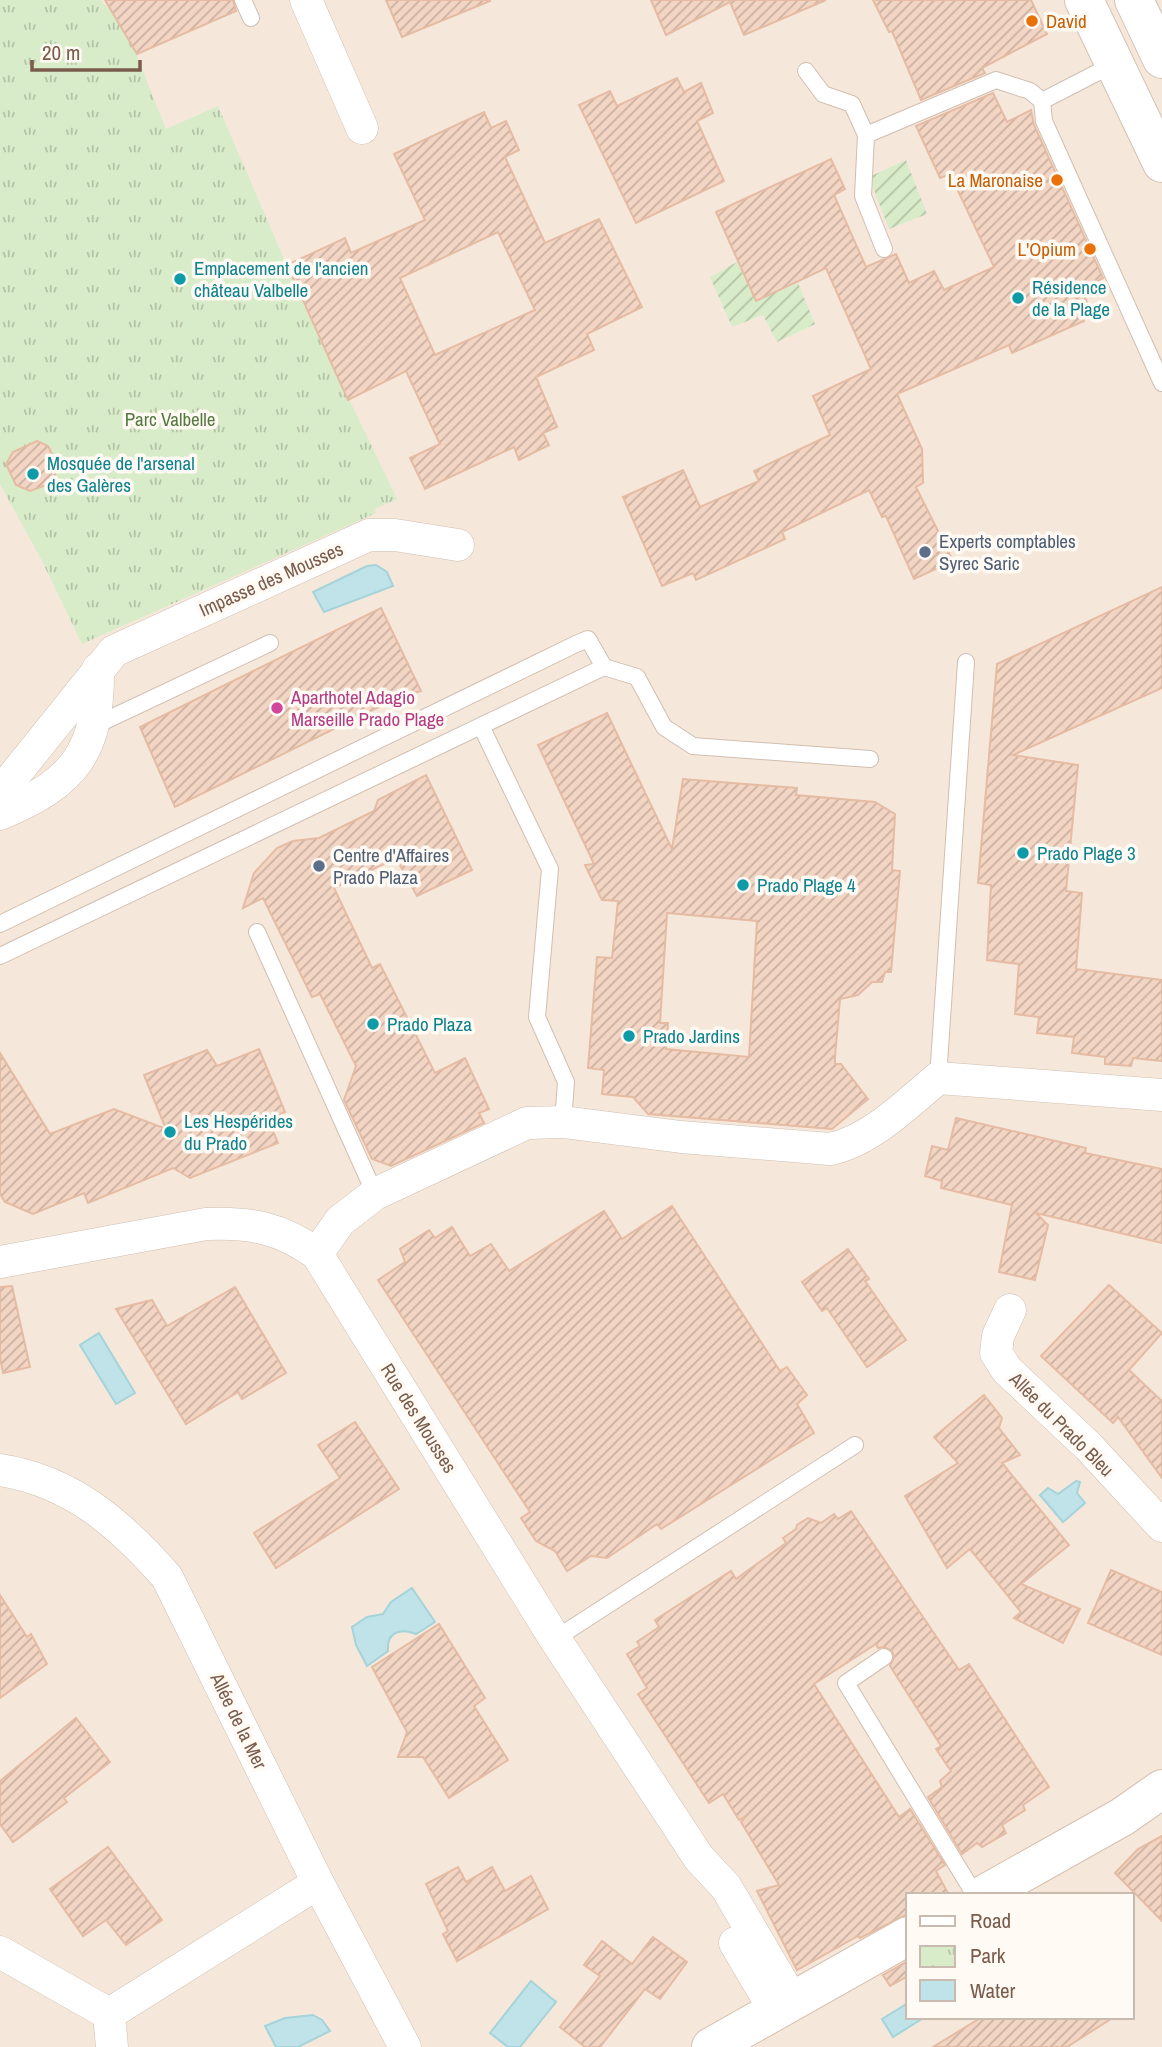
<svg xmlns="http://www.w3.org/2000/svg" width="1162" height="2047" viewBox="0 0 1162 2047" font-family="'Archivo Narrow',sans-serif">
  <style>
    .residential { fill: #f5e8da; fill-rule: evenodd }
    .park { fill: url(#park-tufts) }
    .garden { fill: url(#garden-furrows) }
    .water { fill: #bfe3e8; stroke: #a5d3da; stroke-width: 2 }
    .building { fill: url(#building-hatch); stroke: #e6bba3; stroke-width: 2; fill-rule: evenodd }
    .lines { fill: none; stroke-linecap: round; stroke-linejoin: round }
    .lane-casing { stroke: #d1beb0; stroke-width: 18 }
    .street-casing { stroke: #d1beb0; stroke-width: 33 }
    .secondary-casing { stroke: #d6c0b0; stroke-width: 40 }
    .lane { stroke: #fff; stroke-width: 16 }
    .street { stroke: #fff; stroke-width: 32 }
    .secondary { stroke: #fff; stroke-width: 38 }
    .food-dot { fill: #e8710a; stroke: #fffaf3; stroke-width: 2.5 }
    .culture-dot { fill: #0f9aa8; stroke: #fffaf3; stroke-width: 2.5 }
    .service-dot { fill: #5c6f8a; stroke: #fffaf3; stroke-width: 2.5 }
    .hotel-dot { fill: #d1479c; stroke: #fffaf3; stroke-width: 2.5 }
    .labels { text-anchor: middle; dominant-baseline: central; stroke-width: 7; stroke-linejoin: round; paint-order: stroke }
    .food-label { font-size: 19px; fill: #c56008; stroke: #fffaf3; text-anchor: end }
    .culture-label { font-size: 19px; fill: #0d838f; stroke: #fffaf3; text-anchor: start }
    .park-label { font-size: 19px; fill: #537a41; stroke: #fffaf3 }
    .service-label { font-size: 19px; fill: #4e5e75; stroke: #fffaf3; text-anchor: start }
    .street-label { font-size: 19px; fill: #7a5c4d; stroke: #fffaf3 }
    .hotel-label { font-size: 19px; fill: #b23c85; stroke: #fffaf3; text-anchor: start }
  </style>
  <defs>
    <pattern id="park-tufts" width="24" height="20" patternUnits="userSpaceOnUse" patternTransform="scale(1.75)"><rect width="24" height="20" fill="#d8ecc9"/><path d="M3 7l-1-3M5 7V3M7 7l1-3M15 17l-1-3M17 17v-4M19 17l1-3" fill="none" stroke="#b4c2a5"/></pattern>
    <pattern id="garden-furrows" width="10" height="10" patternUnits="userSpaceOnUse" patternTransform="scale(1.75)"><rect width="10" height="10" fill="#d8ecc9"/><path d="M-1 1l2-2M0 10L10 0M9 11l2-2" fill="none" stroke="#b4c2a5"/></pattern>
    <pattern id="building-hatch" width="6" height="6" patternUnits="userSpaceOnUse" patternTransform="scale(1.75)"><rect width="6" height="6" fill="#f3d5c3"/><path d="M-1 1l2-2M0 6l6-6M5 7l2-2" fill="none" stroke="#cab0a1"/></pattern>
  </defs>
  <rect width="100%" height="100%" fill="#fdf6ec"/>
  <path class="residential" d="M0 0H1162V2047H0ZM908 1895H1132V2017H908Z"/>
  <path class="park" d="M0 0H100L113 13 135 51 166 129 218 106 303 303 397 499 375 509 376 513 82 644 41 559 0 484Z"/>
  <g class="garden">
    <path d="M906 160 927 214 889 229 869 177Z"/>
    <path d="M737 262 756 301 798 283 815 324 777 342 763 315 732 327 710 277Z"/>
  </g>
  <g class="water">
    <path d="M376 565 387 572 393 586 324 612 313 592 367 566Z"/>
    <path d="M99 1333 135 1393 116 1404 80 1345Z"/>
    <path d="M1076 1481 1080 1482 1077 1493 1085 1503 1063 1522 1040 1495 1048 1488 1058 1494Z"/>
    <path d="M412 1588 435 1622 416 1634C402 1628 386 1631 388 1651L367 1666 356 1645 352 1627 367 1617 383 1614 391 1602Z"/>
    <path d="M531 1981 556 2002 520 2047H508L490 2033Z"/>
    <path d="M908 2003V2017H925L893 2037 882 2019Z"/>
    <path d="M313 2015 322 2020 330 2031 298 2047H276L265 2026 285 2018Z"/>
  </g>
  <g class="building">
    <path d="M105 0H233L236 11 137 54Z"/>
    <path d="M386 0H490V1L402 37Z"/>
    <path d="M651 0H826L744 35 730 2 666 35Z"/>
    <path d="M873 0H1031L1047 34 982 68 985 73 921 100 892 31 889 32Z"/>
    <path d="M677 78 684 92 701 83 713 113 697 121 724 181 636 223 579 105 610 91 617 106Z"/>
    <path d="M993 93 1007 122 1031 110 1034 125 1103 278 1082 290 1089 307 1079 311 1084 321 1012 353 1009 345 897 394 922 449 923 483 916 487 953 561 914 579 886 516 882 517 869 490 782 532 785 539 696 580 693 573 662 586 623 497 683 470 700 507 759 481 754 471 830 435 813 396 871 369 826 268 756 301 716 212 831 159 845 189 834 195 866 267 896 254 909 283 934 271 944 290 994 267 950 174 940 178 916 126Z"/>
    <path d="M484 112 491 128 506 121 519 150 505 157 545 243 599 219 642 307 587 334 594 350 536 377 557 427 543 433 549 445 519 460 514 447 425 489 410 458 440 444 406 371 348 400 287 265 345 238 351 253 425 220 394 154ZM498 232 535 310 435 355 400 278Z"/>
    <path d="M37 441 48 446 58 466 52 483 30 491 16 485 6 464 13 452Z"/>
    <path d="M1162 587V688L1013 755 1078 765 1066 891 1082 893 1076 969 1162 980V1061L1133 1058 1131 1066 1105 1064V1057L1072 1053 1074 1037 1037 1033 1039 1017 1015 1014 1019 964 987 960 991 885 978 883 997 664Z"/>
    <path d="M381 608 421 691 401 696 175 807 140 727Z"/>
    <path d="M607 713 672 849 683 779 797 788 796 795 875 802 895 814 892 870 900 871 891 972H885L882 982H872L858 995 840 999 835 1057V1064H841L868 1099 832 1129 648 1114 633 1097 602 1094 604 1070 588 1068 597 957 612 958 618 901 602 900 585 865 594 864 538 745ZM667 913 757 921 749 1057 666 1049 668 1023H660Z"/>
    <path d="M426 775 472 870 417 896 396 858 334 888 372 968 380 964 435 1073 465 1058 489 1109 479 1113 484 1123 391 1166 372 1159 344 1100 356 1066 320 994 312 997 263 898 243 908 254 873 277 848 293 841 319 838 374 811 378 800Z"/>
    <path d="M259 1049 285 1112 268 1119 278 1143 190 1178 173 1168 88 1203 84 1193 33 1214 5 1202 0 1194V1053L50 1134 114 1109 166 1129 144 1075 207 1050 217 1066Z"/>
    <path d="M956 1118 1086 1148 1085 1153 1162 1169V1243L1036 1213 1048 1225 1035 1280 999 1272 1012 1205 941 1188 942 1181 925 1176 932 1146 948 1150Z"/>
    <path d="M672 1206 780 1371 787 1367 807 1395 797 1404 814 1433 661 1529 657 1524 607 1558 591 1556 567 1571 555 1551 536 1541 521 1518 530 1512 378 1280 405 1262 400 1249 429 1230 435 1238 452 1227 470 1256 491 1244 509 1271 604 1211 622 1239Z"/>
    <path d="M848 1249 869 1279 865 1281 906 1340 867 1367 827 1308 822 1311 802 1282Z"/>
    <path d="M1109 1285 1162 1333 1129 1370 1162 1401V1478L1118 1417 1113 1423 1041 1356Z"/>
    <path d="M12 1286 30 1367 3 1373 0 1357V1287Z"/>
    <path d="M235 1287 286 1373 242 1399 238 1392 186 1424 116 1309 152 1300 167 1326Z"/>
    <path d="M984 1395 1002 1418 999 1428 1020 1455 1002 1463 1069 1545 1021 1584 1080 1609 1063 1643 1014 1618 1021 1612 970 1549 947 1568 905 1496 958 1463 934 1437Z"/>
    <path d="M355 1422 399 1489 276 1568 254 1533 340 1478 318 1445Z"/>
    <path d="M851 1511 959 1670 969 1664 1049 1787 1023 1805 1025 1810 1002 1825 1006 1833 982 1847 977 1843 962 1854 928 1797 942 1787 940 1781 951 1771 936 1749 941 1746 890 1666 894 1657 892 1651 884 1647 878 1648 876 1644 814 1684 899 1817 910 1809 945 1865 936 1871 949 1895H908V1914L860 1938 858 1936 797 1970 757 1891 779 1885 741 1822 746 1816 739 1820 723 1794 709 1803 638 1694 647 1688 627 1654 640 1646 637 1642 659 1627 655 1620 731 1571 736 1579 786 1543 783 1538 796 1529 797 1525 808 1518 821 1523 834 1514 838 1519Z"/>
    <path d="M1111 1570 1162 1592V1655L1088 1623Z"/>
    <path d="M0 1595 27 1637 31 1634 47 1664 0 1698Z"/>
    <path d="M439 1624 485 1698 474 1706 508 1760 449 1798 423 1757H398L407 1732 372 1667Z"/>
    <path d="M76 1718 110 1762 64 1798 67 1802 13 1842 0 1824V1781Z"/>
    <path d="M1162 1836V1921L1115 1873 1138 1849Z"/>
    <path d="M108 1847 162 1920 126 1945 106 1920 83 1936 50 1889Z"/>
    <path d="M458 1867 466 1882 492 1867 505 1891 531 1876 548 1909 457 1961 443 1934 448 1931 426 1884Z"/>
    <path d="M653 1937 687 1962 660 1999 645 1989 600 2047H585L560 2027 600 1976 584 1965 602 1941 632 1964Z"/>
    <path d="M908 1961V1976L890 1986 883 1975Z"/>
    <path d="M982 2017H1114L1067 2047H933Z"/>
  </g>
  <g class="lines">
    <defs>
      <g id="lane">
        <path d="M243 0 251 18"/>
        <path d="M1114 64 1042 101 1044 121 1162 383"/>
        <path d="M806 71 823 94 852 104 866 135"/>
        <path d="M884 249 863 196 866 135 996 80 1030 91 1042 101"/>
        <path d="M94 726 270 643"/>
        <path d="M481 726 550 869 537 1017 566 1082 563 1122"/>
        <path d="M0 924 576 644 588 639 604 667"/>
        <path d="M257 932 375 1194"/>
        <path d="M0 956 604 667 637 677 664 727 693 746 870 759"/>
        <path d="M938 1078 966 662"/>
        <path d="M555 1639 855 1445"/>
        <path d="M884 1657 846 1683 975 1895"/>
      </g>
      <g id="street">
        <path d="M306 0 362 128"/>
        <path d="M0 793 114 651 369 535H395L458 545"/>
        <path d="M0 814C75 783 99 751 98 669"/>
        <path d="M317 1254 340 1221 375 1194 527 1123 563 1122 681 1137 830 1149C870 1141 907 1104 938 1078L1162 1095"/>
        <path d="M0 1262 206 1224C250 1222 281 1228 317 1254L555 1639 699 1858 726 1887 793 2001"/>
        <path d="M1010 1310 998 1336 996 1353 1007 1370 1088 1446 1162 1526"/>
        <path d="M0 1470C72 1481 120 1524 167 1577L318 1883 405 2047"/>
        <path d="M735 1943 775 2011"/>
        <path d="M0 1952 109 2014 318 1883"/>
        <path d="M109 2014 112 2047"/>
      </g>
      <g id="secondary">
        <path d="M1084 0 1162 163"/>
        <path d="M1134 0 1162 59"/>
        <path d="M983 1895 1122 1817 1162 1789"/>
        <path d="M711 2047 908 1936"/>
      </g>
    </defs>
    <use href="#lane" class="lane-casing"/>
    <use href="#street" class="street-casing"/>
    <use href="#secondary" class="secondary-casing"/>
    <use href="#lane" class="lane"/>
    <use href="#street" class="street"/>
    <use href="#secondary" class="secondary"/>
  </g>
  <g class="food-dot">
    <circle cx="1032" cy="21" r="7"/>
    <circle cx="1057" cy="180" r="7"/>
    <circle cx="1090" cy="249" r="7"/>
  </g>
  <g class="culture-dot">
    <circle cx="180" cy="279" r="7"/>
    <circle cx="1018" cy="298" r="7"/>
    <circle cx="33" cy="474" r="7"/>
    <circle cx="1023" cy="853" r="7"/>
    <circle cx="743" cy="885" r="7"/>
    <circle cx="373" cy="1024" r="7"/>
    <circle cx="629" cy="1036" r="7"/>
    <circle cx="170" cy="1132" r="7"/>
  </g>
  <g class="service-dot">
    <circle cx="925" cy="552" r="7"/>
    <circle cx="319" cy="866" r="7"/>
  </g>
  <circle class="hotel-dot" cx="277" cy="708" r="7"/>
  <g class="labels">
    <g class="food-label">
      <text x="1046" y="21" text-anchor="start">David</text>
      <text x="1043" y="180">La Maronaise</text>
      <text x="1076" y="249">L'Opium</text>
    </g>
    <g class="culture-label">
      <text x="194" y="268">Emplacement de l'ancien<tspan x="194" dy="22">château Valbelle</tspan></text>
      <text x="1032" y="287">Résidence<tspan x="1032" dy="22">de la Plage</tspan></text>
      <text x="47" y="463">Mosquée de l'arsenal<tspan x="47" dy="22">des Galères</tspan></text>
      <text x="1037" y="853">Prado Plage 3</text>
      <text x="757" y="885">Prado Plage 4</text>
      <text x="387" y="1024">Prado Plaza</text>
      <text x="643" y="1036">Prado Jardins</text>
      <text x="184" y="1121">Les Hespérides<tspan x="184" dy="22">du Prado</tspan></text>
    </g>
    <g class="park-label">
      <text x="170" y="419">Parc Valbelle</text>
    </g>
    <g class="service-label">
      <text x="939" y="541">Experts comptables<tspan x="939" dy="22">Syrec Saric</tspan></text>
      <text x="333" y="855">Centre d'Affaires<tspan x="333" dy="22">Prado Plaza</tspan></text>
    </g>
    <g class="street-label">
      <text transform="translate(271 579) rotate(-24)">Impasse des Mousses</text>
      <text transform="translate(419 1418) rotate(58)">Rue des Mousses</text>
      <text transform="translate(1062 1424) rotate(45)">Allée du Prado Bleu</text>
      <text transform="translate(239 1721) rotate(64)">Allée de la Mer</text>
    </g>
    <g class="hotel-label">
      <text x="291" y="697">Aparthotel Adagio<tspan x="291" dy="22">Marseille Prado Plage</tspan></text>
    </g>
  </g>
  <rect x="906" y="1893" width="228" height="126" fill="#fffaf3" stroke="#cabbb1" stroke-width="2"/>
  <rect x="920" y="1916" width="35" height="10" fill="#ffffff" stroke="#cabbb1" stroke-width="2"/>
  <text x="970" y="1928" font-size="21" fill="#7a5c4d">Road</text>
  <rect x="920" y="1946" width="35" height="21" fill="url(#park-tufts)" stroke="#cabbb1" stroke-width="2"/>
  <text x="970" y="1963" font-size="21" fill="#7a5c4d">Park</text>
  <rect x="920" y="1980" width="35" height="21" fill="#bfe3e8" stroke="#cabbb1" stroke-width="2"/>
  <text x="970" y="1998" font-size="21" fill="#7a5c4d">Water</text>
  <path d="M32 60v10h108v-10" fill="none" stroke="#7a5c4d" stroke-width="3.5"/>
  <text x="42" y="60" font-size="21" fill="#7a5c4d" stroke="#fffaf3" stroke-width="5" paint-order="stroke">20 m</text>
</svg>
